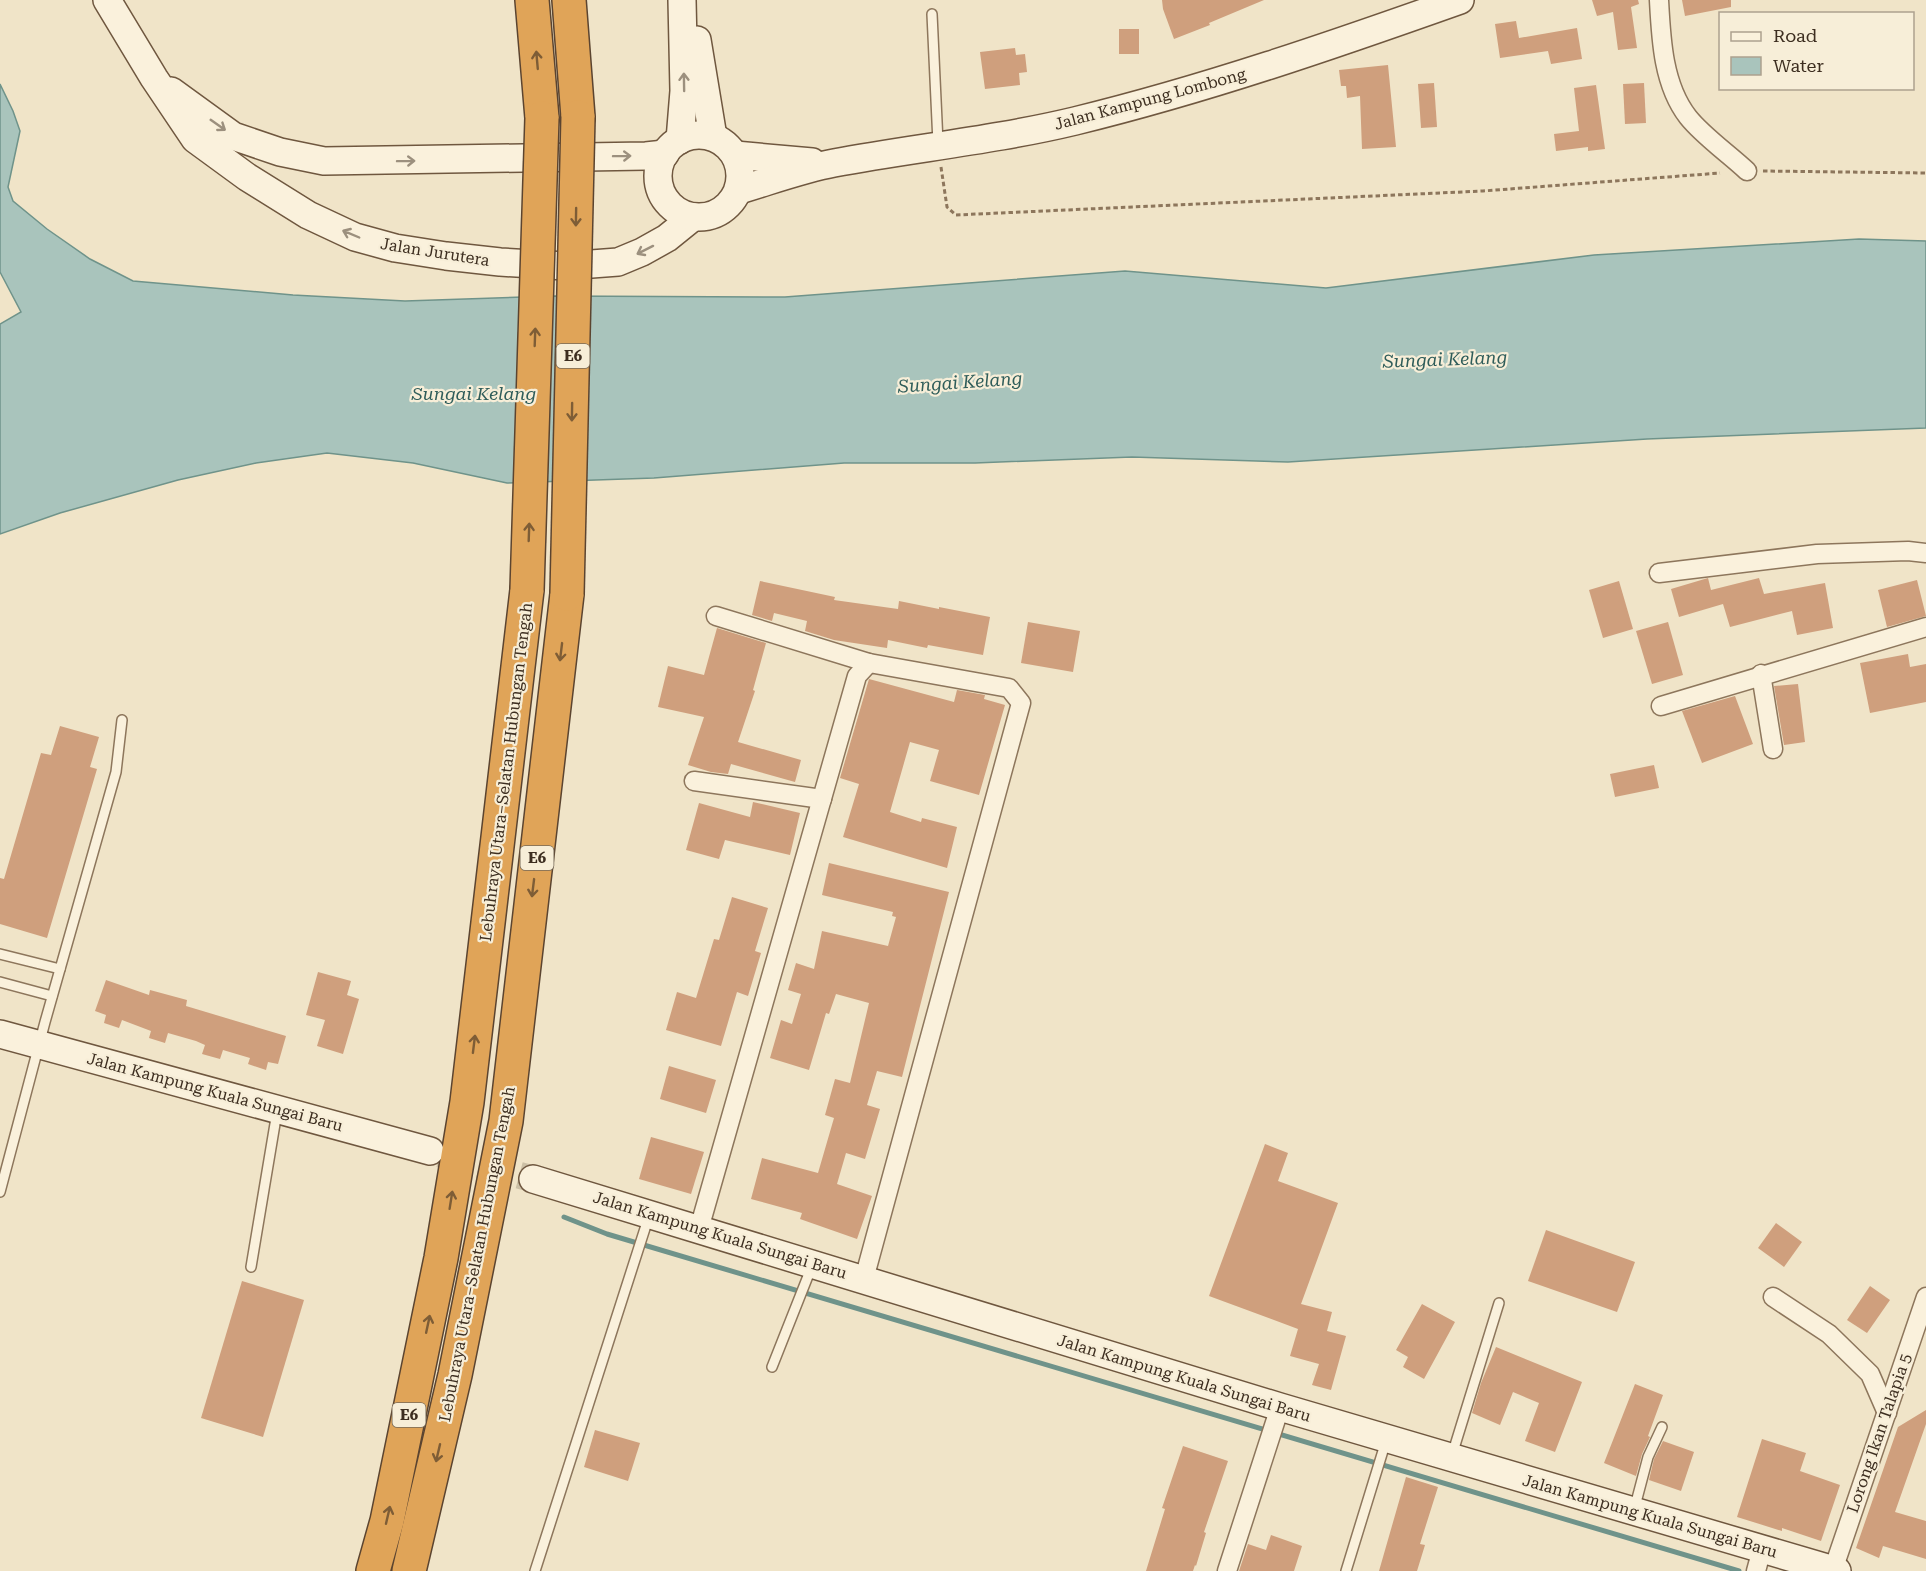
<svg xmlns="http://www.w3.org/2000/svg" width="1926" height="1571" viewBox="0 0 1926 1571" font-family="'Roboto Serif',serif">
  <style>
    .water { fill: #a9c4bc; stroke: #6f938a; stroke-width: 1.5 }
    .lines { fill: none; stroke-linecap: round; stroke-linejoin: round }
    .stream { stroke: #6f938a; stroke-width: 5 }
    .building { fill: #cf9f7d }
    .secondary-tunnel { stroke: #ccc0a6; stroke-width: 27; stroke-dasharray: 27 14; stroke-linecap: butt }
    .lane-casing { stroke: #8d765c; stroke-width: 12 }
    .street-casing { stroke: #8d765c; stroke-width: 21 }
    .secondary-casing { stroke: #6f573f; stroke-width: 30 }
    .highway-casing { stroke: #5b4430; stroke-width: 36 }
    .path { stroke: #8d765c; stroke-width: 3; stroke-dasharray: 4.5 3; stroke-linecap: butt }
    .lane { stroke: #faf1dc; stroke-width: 9 }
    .street { stroke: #faf1dc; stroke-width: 18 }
    .secondary { stroke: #faf1dc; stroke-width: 27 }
    .highway { stroke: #e0a458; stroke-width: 33 }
    .highway-bridge-casing { stroke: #5b4430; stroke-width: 36; stroke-linecap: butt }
    .highway-bridge { stroke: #e0a458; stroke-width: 33 }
    .oneway { stroke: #7e5d36 }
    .oneway2 { stroke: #9c907e }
    .labels { text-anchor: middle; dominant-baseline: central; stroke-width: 4.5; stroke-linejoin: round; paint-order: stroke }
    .shield { fill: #f7eed8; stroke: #756857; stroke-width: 1.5 }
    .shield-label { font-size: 15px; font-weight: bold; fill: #3d2e20 }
    .street-label { font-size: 16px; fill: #3d2e20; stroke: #f7eed8 }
    .water-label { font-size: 18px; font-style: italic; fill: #2f5d5a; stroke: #f7eed8 }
  </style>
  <rect width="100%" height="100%" fill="#f0e4c8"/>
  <path class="water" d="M0 84 13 111 20 131 8 187 13 201 47 229 90 259 133 281 293 295 405 301 556 296 785 297 1125 271 1326 288 1594 255 1859 239 1926 241V428L1647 439 1288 462 1132 457 975 463H844L654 478 507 483 413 463 327 453 256 463 178 480 60 513 0 534V324L21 312 0 272Z"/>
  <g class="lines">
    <path class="stream" d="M564 1217 607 1234 1739 1571"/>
  </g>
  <g class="building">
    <path d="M1162 0H1264L1209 23 1210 25 1174 39 1163 9Z"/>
    <path d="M1592 0H1638L1639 4 1631 7 1637 48 1618 50 1613 12 1597 16Z"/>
    <path d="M1682 0H1731V7L1685 16Z"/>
    <path d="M1516 21 1519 38 1577 28 1582 59 1551 64 1548 51 1500 58 1495 24Z"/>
    <rect x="1119" y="29" width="20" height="25"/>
    <path d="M1015 48 1016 55 1025 54 1027 72 1019 73 1020 85 985 89 980 52Z"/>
    <path d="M1388 65 1396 147 1362 149 1360 96 1347 98 1346 86H1341L1339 70Z"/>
    <path d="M1434 83 1437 127 1421 128 1418 84Z"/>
    <path d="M1644 83 1646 123 1625 124 1623 84Z"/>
    <path d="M1596 85 1605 149 1588 151V147L1556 151 1554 134 1579 131 1574 88Z"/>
    <path d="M1708 578 1711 590 1759 578 1764 594 1825 583 1833 628 1797 635 1792 611 1730 627 1723 604 1679 617 1671 589Z"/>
    <path d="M1917 580 1926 616 1887 627 1878 590Z"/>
    <path d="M760 581 835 597 834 600 898 609 899 601 939 609V607L990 617 983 655 928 645 927 648 888 640 887 648 834 640 805 631 807 621 774 613 772 621 752 615Z"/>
    <path d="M1619 581 1633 629 1603 638 1589 590Z"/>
    <path d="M1028 622 1080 631 1073 672 1021 663Z"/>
    <path d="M1668 622 1683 675 1652 684 1636 631Z"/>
    <path d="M717 628 766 643 753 690 755 691 738 742 801 760 795 782 731 764 728 774 711 772 688 765 704 717 658 707 668 666 704 675Z"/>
    <path d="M1908 654 1910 667 1926 664V702L1870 713 1860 663Z"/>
    <path d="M869 679 954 702 957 690 985 695 984 699 1005 705 979 795 930 781 939 750 910 742 890 812 921 822 922 818 957 827 947 868 843 837 859 784 840 778Z"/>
    <path d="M1798 684 1805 742 1784 745 1774 686Z"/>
    <path d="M1735 696 1753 744 1702 763 1682 711Z"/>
    <path d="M60 726 99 737 90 767 97 769 47 938 0 924V878L4 879 41 753 51 755Z"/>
    <path d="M1654 765 1659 788 1615 797 1610 774Z"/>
    <path d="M753 802 800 813 790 855 725 840 719 859 686 850 699 803 750 817Z"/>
    <path d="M829 863 949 892 902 1077 877 1071 867 1105 880 1109 865 1159 846 1153 837 1184 872 1196 857 1239 800 1219 802 1213 751 1199 762 1158 818 1173 834 1118 825 1115 835 1079 850 1083 869 1003 836 994 829 1014 826 1013 809 1070 770 1058 781 1020 792 1024 801 994 788 990 796 963 814 969 822 931 888 946 896 917 892 916 893 912 822 895Z"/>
    <path d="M732 897 768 908 755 951 761 953 748 996 737 992 721 1046 666 1030 677 992 696 998 714 939 719 940Z"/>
    <path d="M318 972 351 981 347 995 359 999 343 1054 317 1046 325 1020 306 1015Z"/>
    <path d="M106 980 149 995 150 990 187 1000 186 1006 286 1036 278 1064 268 1062 266 1070 248 1064 250 1058 223 1050 220 1059 202 1054 205 1045 196 1041 168 1033 165 1043 149 1038 151 1031 122 1020 119 1028 104 1023 106 1015 95 1011Z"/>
    <path d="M669 1066 716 1080 706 1113 660 1099Z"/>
    <path d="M651 1137 704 1152 691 1194 639 1179Z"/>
    <path d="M1265 1144 1288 1153 1278 1181 1338 1203 1301 1304 1332 1312 1327 1331 1346 1336 1331 1390 1312 1385 1319 1364 1290 1356 1298 1329 1209 1296Z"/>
    <path d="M1776 1223 1802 1242 1784 1267 1758 1248Z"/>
    <path d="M1546 1230 1635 1262 1617 1312 1528 1281Z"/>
    <path d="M242 1281 304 1300 263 1437 201 1418Z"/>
    <path d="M1870 1286 1890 1300 1867 1333 1847 1320Z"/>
    <path d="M1422 1304 1455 1322 1424 1379 1403 1367 1408 1357 1396 1350Z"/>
    <path d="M1496 1347 1582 1382 1555 1452 1525 1441 1539 1403 1513 1392 1500 1425 1472 1413 1481 1383Z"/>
    <path d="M1635 1384 1663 1395 1648 1436 1650 1437 1642 1454 1636 1476 1604 1463Z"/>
    <path d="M1926 1410V1424L1895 1512 1926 1521V1559L1883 1546 1879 1558 1856 1548 1898 1427Z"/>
    <path d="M595 1430 640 1443 628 1481 584 1467Z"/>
    <path d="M1762 1439 1806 1453 1800 1471 1840 1485 1821 1541 1782 1528V1531L1737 1517Z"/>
    <path d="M1663 1441 1694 1452 1681 1491 1649 1480 1654 1459Z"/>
    <path d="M1183 1446 1228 1461 1204 1532 1206 1533 1196 1566 1195 1565 1193 1571H1146L1165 1509 1162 1508Z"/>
    <path d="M1406 1477 1438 1487 1420 1544 1425 1545 1417 1571H1379Z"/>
    <path d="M1271 1535 1302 1546 1294 1571H1239L1248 1544 1266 1550Z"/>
  </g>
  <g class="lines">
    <path class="secondary-tunnel" d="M440 1154 533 1179"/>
    <defs>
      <g id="lane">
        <path d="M932 14 938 143"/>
        <path d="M0 954 60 969"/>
        <path d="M0 982 52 996"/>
        <path d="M0 1192 45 1022 116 772 122 720"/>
        <path d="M251 1267 277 1112"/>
        <path d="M772 1367 812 1266"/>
        <path d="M1452 1455 1499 1303"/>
        <path d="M1634 1510 1648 1457 1662 1427"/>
        <path d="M535 1571 649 1216"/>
        <path d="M1346 1571 1386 1441"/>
      </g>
      <g id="street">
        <path d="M1659 0C1661 39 1663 85 1688 117 1703 136 1729 154 1747 171"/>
        <path d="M1659 573 1817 554 1908 551 1926 553"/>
        <path d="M716 616 869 663"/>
        <path d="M1761 674 1773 749"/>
        <path d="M1661 706 1926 627"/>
        <path d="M694 781 822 799"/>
        <path d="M699 1229 857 676 869 663 1009 688 1021 703 864 1279"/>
        <path d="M1773 1297 1829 1334 1870 1374 1887 1413"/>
        <path d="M1833 1570 1926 1297"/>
        <path d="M1227 1571 1280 1407"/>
        <path d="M1756 1571 1762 1549"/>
      </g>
      <g id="secondary">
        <path d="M107 0 154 78 195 139 247 177 308 215 355 237 395 248 446 256 500 262 565 266 618 262 642 252 667 238 693 217"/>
        <path d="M697 40 713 137"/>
        <path d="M171 91 233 136 280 152 324 161 646 156 665 154"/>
        <circle cx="699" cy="176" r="41"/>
        <path d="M680 140 684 91 682 0"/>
        <path d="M735 155 812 162"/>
        <path d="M739 190C770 181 802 169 834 163 914 148 996 140 1075 121 1206 89 1333 45 1460 0"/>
        <path d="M0 1034 430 1151"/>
        <path d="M533 1179 1280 1407 1837 1571"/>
      </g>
      <g id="highway">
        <path d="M532 0 542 118"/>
        <path d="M569 0 578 117"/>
        <path d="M373 1571 387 1521 441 1258 467 1102 527 590"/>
        <path d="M409 1571 455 1375 506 1121 567 594"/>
      </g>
    </defs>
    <use href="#lane" class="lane-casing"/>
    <use href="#street" class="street-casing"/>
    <use href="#secondary" class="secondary-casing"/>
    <use href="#highway" class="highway-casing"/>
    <g class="path">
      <path d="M941 167 947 207 956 215 1483 191 1720 173"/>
      <path d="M1763 171 1926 173"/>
    </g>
    <use href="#lane" class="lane"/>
    <use href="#street" class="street"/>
    <use href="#secondary" class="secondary"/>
    <use href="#highway" class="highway"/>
    <defs>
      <g id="highway-bridge">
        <path d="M527 590 542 118"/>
        <path d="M567 594 578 117"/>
      </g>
    </defs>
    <use href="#highway-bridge" class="highway-bridge-casing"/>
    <use href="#highway-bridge" class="highway-bridge"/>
  </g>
  <defs><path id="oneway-shaft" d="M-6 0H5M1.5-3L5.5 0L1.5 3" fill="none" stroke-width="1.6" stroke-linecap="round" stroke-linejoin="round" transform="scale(1.5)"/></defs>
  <g class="oneway">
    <use href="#oneway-shaft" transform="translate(537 60) rotate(-95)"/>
    <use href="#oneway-shaft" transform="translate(576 217) rotate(91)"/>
    <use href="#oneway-shaft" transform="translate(535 337) rotate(-88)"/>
    <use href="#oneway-shaft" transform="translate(572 412) rotate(91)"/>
    <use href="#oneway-shaft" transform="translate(529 532) rotate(-88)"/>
    <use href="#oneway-shaft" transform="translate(561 652) rotate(97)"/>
    <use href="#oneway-shaft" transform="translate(533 888) rotate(97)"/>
    <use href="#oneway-shaft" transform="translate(474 1044) rotate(-83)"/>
    <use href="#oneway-shaft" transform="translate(451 1200) rotate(-81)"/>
    <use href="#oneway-shaft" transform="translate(428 1324) rotate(-78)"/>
    <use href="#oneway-shaft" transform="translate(438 1453) rotate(103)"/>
    <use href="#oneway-shaft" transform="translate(388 1515) rotate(-77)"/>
  </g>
  <g class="oneway2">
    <use href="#oneway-shaft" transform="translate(684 82) rotate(-91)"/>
    <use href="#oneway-shaft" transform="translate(218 125) rotate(35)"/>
    <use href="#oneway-shaft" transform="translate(622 156) rotate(-1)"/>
    <use href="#oneway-shaft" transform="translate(406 161) rotate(-1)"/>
    <use href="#oneway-shaft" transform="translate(351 234) rotate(-157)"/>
    <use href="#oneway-shaft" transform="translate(645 250) rotate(153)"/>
  </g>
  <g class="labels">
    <g class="shield">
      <rect x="556.5" y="344" width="33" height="24" rx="4.5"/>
      <rect x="520.5" y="846" width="33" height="24" rx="4.5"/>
      <rect x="392.5" y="1403" width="33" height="24" rx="4.5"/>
    </g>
    <g class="shield-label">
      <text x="573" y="356">E6</text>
      <text x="537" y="858">E6</text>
      <text x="409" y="1415">E6</text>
    </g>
    <g class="street-label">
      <text transform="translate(1150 99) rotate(-15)">Jalan Kampung Lombong</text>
      <text transform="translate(435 252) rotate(9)">Jalan Jurutera</text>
      <text transform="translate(506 772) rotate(-83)">Lebuhraya Utara–Selatan Hubungan Tengah</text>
      <text transform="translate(215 1092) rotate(15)">Jalan Kampung Kuala Sungai Baru</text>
      <text transform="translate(720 1235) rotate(17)">Jalan Kampung Kuala Sungai Baru</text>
      <text transform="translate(477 1254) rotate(-79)">Lebuhraya Utara–Selatan Hubungan Tengah</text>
      <text transform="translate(1184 1378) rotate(17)">Jalan Kampung Kuala Sungai Baru</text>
      <text transform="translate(1879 1433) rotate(-71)">Lorong Ikan Talapia 5</text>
      <text transform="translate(1650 1516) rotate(16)">Jalan Kampung Kuala Sungai Baru</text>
    </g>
    <g class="water-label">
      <text transform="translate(1445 359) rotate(-2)">Sungai Kelang</text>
      <text transform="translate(960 382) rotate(-4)">Sungai Kelang</text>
      <text x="474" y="393">Sungai Kelang</text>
    </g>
  </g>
  <rect x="1719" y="12" width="195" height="78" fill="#f7eed8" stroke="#ada18e" stroke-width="1.5"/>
  <rect x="1731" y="32" width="30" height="9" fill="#faf1dc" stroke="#ada18e" stroke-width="1.5"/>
  <text x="1773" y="42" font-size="18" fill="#3d2e20">Road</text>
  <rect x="1731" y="57" width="30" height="18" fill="#a9c4bc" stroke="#ada18e" stroke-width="1.5"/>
  <text x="1773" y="72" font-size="18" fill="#3d2e20">Water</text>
</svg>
